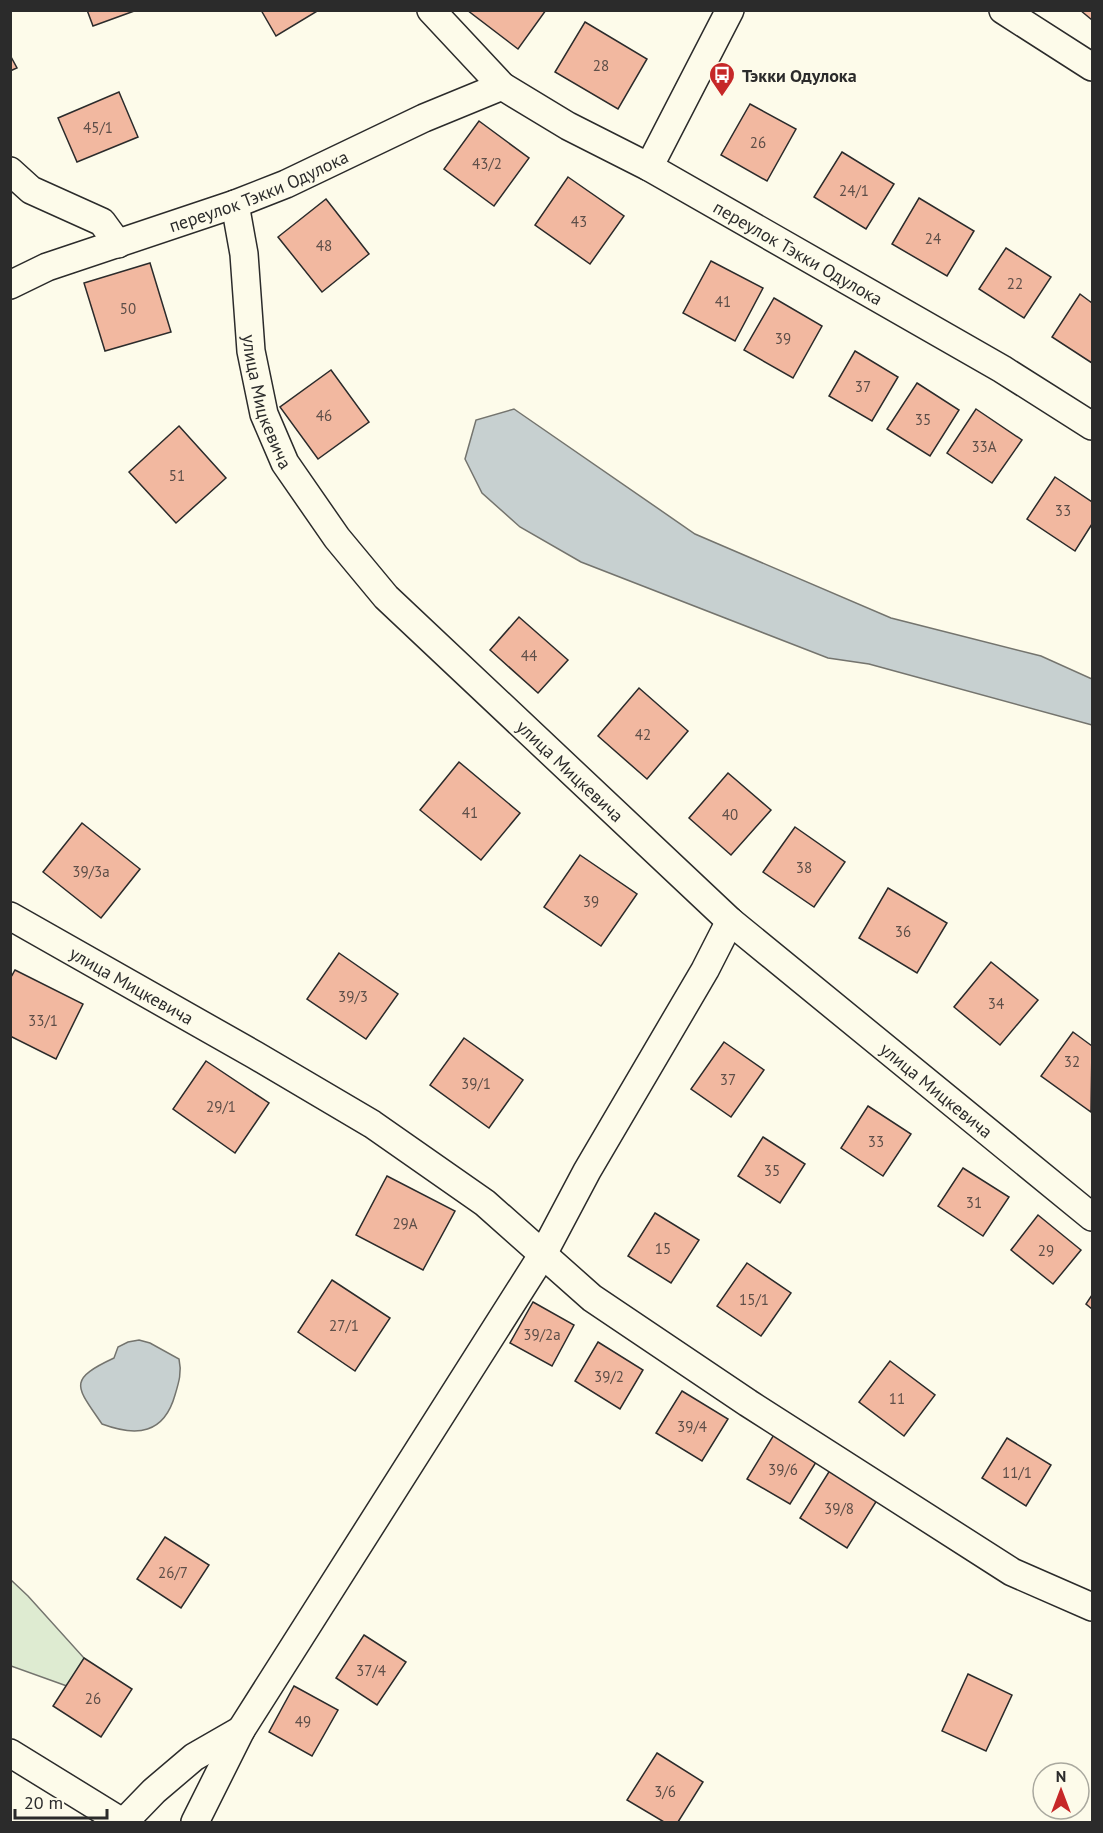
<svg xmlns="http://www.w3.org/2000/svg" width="1103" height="1833" viewBox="0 0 1103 1833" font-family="'PT Sans',sans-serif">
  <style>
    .green { fill: #deebd1; stroke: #74746e; stroke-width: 1.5 }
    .water { fill: #c7d0d0; stroke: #74746e; stroke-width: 1.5 }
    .building { fill: #f2b8a0; stroke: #2b2b2b; stroke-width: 1.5 }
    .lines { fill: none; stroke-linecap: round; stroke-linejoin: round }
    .street-casing { stroke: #2b2b2b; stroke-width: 30 }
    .street { stroke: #fdfbea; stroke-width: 27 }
    .labels { text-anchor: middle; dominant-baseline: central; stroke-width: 4.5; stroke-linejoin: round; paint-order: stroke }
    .number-label { font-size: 15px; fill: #5d4e48 }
    .poi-label { font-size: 18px; font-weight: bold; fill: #2b2b2b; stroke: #fdfbea; text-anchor: start }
    .street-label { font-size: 18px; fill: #2b2b2b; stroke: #fdfbea }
  </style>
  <rect width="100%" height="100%" fill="#fdfbea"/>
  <path class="green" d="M11 1580 28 1596 84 1658 92 1695 11 1666Z"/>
  <g class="water">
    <path d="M514 409 695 534 891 618 1041 656 1092 679V725L869 664 828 658 581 562 520 527 482 493 465 459 476 420Z"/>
    <path d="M139 1340 150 1343 179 1359C182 1372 179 1382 175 1395 164 1434 137 1437 102 1424 76 1386 67 1380 114 1358L118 1347 128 1342Z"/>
  </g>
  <g class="building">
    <path d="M87 10H137L93 26Z"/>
    <path d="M261 10H319L276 36Z"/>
    <path d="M467 10H546L518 49Z"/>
    <path d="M1080 10H1092V20Z"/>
    <path d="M585 22 647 59 618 109 555 72Z"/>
    <path d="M10 55 17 68 10 71Z"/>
    <path d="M119 92 138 137 77 162 58 118Z"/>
    <path d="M750 104 796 129 767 181 721 155Z"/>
    <path d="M479 121 529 158 494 206 444 169Z"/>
    <path d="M842 152 894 184 866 229 814 197Z"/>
    <path d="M568 177 624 216 590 264 535 225Z"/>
    <path d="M919 198 974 231 947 276 892 244Z"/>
    <path d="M326 199 369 254 322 292 278 237Z"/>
    <path d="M1006 248 1051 277 1024 318 979 289Z"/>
    <path d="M711 261 763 288 735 341 683 313Z"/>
    <path d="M150 263 171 332 105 351 84 283Z"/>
    <path d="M1080 294 1092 303V363L1052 337Z"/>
    <path d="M774 298 822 326 793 378 744 350Z"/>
    <path d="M855 351 898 377 872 421 829 396Z"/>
    <path d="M331 370 369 422 318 459 280 407Z"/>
    <path d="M917 383 959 410 930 456 887 429Z"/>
    <path d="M976 409 1022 440 992 483 947 453Z"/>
    <path d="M179 426 226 478 176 523 129 472Z"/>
    <path d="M1055 477 1092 502V524L1075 551 1027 519Z"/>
    <path d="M519 617 568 660 538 693 490 650Z"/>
    <path d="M639 688 688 731 647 779 598 736Z"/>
    <path d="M459 762 520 813 481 860 420 810Z"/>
    <path d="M728 773 771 810 731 855 689 818Z"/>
    <path d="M82 823 140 869 101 918 43 872Z"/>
    <path d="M795 827 845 862 814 907 763 872Z"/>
    <path d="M580 855 637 894 601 946 544 907Z"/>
    <path d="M888 888 947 923 917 973 859 938Z"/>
    <path d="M339 953 398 994 366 1039 307 999Z"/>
    <path d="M991 962 1038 1000 1000 1045 954 1007Z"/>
    <path d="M15 970 83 1004 56 1059 10 1036V979Z"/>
    <path d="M1073 1032 1092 1046 1091 1112 1041 1076Z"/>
    <path d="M464 1038 523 1080 489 1128 430 1085Z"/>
    <path d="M724 1042 764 1070 731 1117 691 1089Z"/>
    <path d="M206 1061 269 1103 235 1153 173 1109Z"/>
    <path d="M868 1106 911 1134 883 1176 841 1148Z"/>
    <path d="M763 1137 805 1164 780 1203 738 1176Z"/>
    <path d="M963 1168 1009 1197 983 1236 938 1206Z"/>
    <path d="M387 1176 455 1211 423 1270 356 1235Z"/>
    <path d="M655 1213 699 1240 671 1283 628 1256Z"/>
    <path d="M1038 1215 1081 1250 1053 1284 1011 1250Z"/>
    <path d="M747 1263 791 1293 761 1336 717 1306Z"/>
    <path d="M332 1280 390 1318 355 1371 298 1332Z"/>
    <path d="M1092 1295V1309L1086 1304Z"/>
    <path d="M533 1302 574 1325 552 1366 510 1343Z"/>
    <path d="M598 1342 643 1370 620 1409 575 1381Z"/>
    <path d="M890 1361 935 1395 904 1436 859 1402Z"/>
    <path d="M682 1391 728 1419 702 1461 656 1433Z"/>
    <path d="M775 1433 818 1459 790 1504 747 1479Z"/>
    <path d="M1007 1438 1051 1465 1026 1506 982 1478Z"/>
    <path d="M832 1467 879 1497 847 1548 800 1518Z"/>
    <path d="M165 1537 209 1565 181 1608 137 1579Z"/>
    <path d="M364 1635 406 1662 377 1705 336 1678Z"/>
    <path d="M84 1658 132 1689 101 1737 53 1706Z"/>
    <path d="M968 1674 1012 1695 986 1751 942 1731Z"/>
    <path d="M294 1686 338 1710 312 1756 269 1732Z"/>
    <path d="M657 1753 703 1782 678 1822H664L627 1800Z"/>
  </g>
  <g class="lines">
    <defs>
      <g id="street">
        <path id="s1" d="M431 10 502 86 568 126 649 167 1002 369 1092 426"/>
        <path d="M1003 10 1092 67"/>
        <path d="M649 167 730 10"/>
        <path d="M10 171 31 190 102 222 118 244"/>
        <path id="s2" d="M235 204 244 254 251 351 264 414 285 463 337 538 386 597 730 921 1092 1217"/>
        <path id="s3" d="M10 285 47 267 235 204 286 184 424 118 502 86"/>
        <path id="s4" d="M10 916 255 1055 372 1124 485 1203 592 1298 748 1403 1012 1572 1092 1607"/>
        <path d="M10 1753 122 1822"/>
        <path d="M124 1822 154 1791 194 1757 241 1730"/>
        <path d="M195 1822 241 1730 543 1254 587 1171 705 970 730 921"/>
      </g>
    </defs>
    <use href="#street" class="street-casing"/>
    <use href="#street" class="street"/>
  </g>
  <defs>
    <symbol id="bus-pin" viewBox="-11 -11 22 30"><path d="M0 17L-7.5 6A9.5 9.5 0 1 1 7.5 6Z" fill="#c62828" stroke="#fdfbea"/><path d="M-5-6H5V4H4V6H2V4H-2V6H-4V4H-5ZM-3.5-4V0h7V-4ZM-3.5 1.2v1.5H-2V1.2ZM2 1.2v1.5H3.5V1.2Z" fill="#fff"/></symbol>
  </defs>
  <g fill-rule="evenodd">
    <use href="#bus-pin" x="707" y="60" width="30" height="40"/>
  </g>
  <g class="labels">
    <g class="number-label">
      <text x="601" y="65">28</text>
      <text x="98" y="127">45/1</text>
      <text x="758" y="142">26</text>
      <text x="487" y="163">43/2</text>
      <text x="854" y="190">24/1</text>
      <text x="579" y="221">43</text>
      <text x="933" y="238">24</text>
      <text x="324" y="245">48</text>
      <text x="1015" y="283">22</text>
      <text x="723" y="301">41</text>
      <text x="128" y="308">50</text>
      <text x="783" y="338">39</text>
      <text x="863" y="386">37</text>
      <text x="324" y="415">46</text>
      <text x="923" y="419">35</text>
      <text x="984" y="446">33А</text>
      <text x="177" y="475">51</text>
      <text x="1063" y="510">33</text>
      <text x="529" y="655">44</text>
      <text x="643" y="734">42</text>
      <text x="470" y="812">41</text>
      <text x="730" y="814">40</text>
      <text x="804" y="867">38</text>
      <text x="91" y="871">39/3а</text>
      <text x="591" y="901">39</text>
      <text x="903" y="931">36</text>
      <text x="353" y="996">39/3</text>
      <text x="996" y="1003">34</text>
      <text x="43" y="1020">33/1</text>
      <text x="1072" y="1061">32</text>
      <text x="728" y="1079">37</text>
      <text x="476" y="1083">39/1</text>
      <text x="221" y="1106">29/1</text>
      <text x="876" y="1141">33</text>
      <text x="772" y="1170">35</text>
      <text x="974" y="1202">31</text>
      <text x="405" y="1223">29А</text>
      <text x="663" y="1248">15</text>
      <text x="1046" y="1250">29</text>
      <text x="754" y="1299">15/1</text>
      <text x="344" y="1325">27/1</text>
      <text x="542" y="1334">39/2а</text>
      <text x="609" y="1376">39/2</text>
      <text x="897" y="1398">11</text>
      <text x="692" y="1426">39/4</text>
      <text x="783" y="1469">39/6</text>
      <text x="1017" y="1472">11/1</text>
      <text x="839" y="1508">39/8</text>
      <text x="173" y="1572">26/7</text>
      <text x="371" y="1670">37/4</text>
      <text x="93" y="1698">26</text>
      <text x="303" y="1721">49</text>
      <text x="665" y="1791">3/6</text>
    </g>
    <g class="poi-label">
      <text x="742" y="75">Тэкки Одулока</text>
    </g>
    <g class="street-label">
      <text stroke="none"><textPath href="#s3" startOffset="266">переулок Тэкки Одулока</textPath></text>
      <text stroke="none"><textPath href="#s1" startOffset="444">переулок Тэкки Одулока</textPath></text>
      <text stroke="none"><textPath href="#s2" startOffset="201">улица Мицкевича</textPath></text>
      <text stroke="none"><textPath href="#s2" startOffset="687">улица Мицкевича</textPath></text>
      <text stroke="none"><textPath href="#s4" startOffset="140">улица Мицкевича</textPath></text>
      <text stroke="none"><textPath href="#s2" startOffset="1173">улица Мицкевича</textPath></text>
    </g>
  </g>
  <rect width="1103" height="1833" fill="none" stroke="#2b2b2b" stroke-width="24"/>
  <g transform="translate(1061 1791)"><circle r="28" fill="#fdfbea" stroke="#a9a89e" stroke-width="1.5"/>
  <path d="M0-4.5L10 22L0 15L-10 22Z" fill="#c62828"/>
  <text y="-9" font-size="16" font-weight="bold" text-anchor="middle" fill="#2b2b2b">N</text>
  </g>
  <path d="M15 1809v9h92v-9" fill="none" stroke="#2b2b2b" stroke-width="3"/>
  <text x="24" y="1809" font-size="18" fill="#2b2b2b" stroke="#fdfbea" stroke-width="4.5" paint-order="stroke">20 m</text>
</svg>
